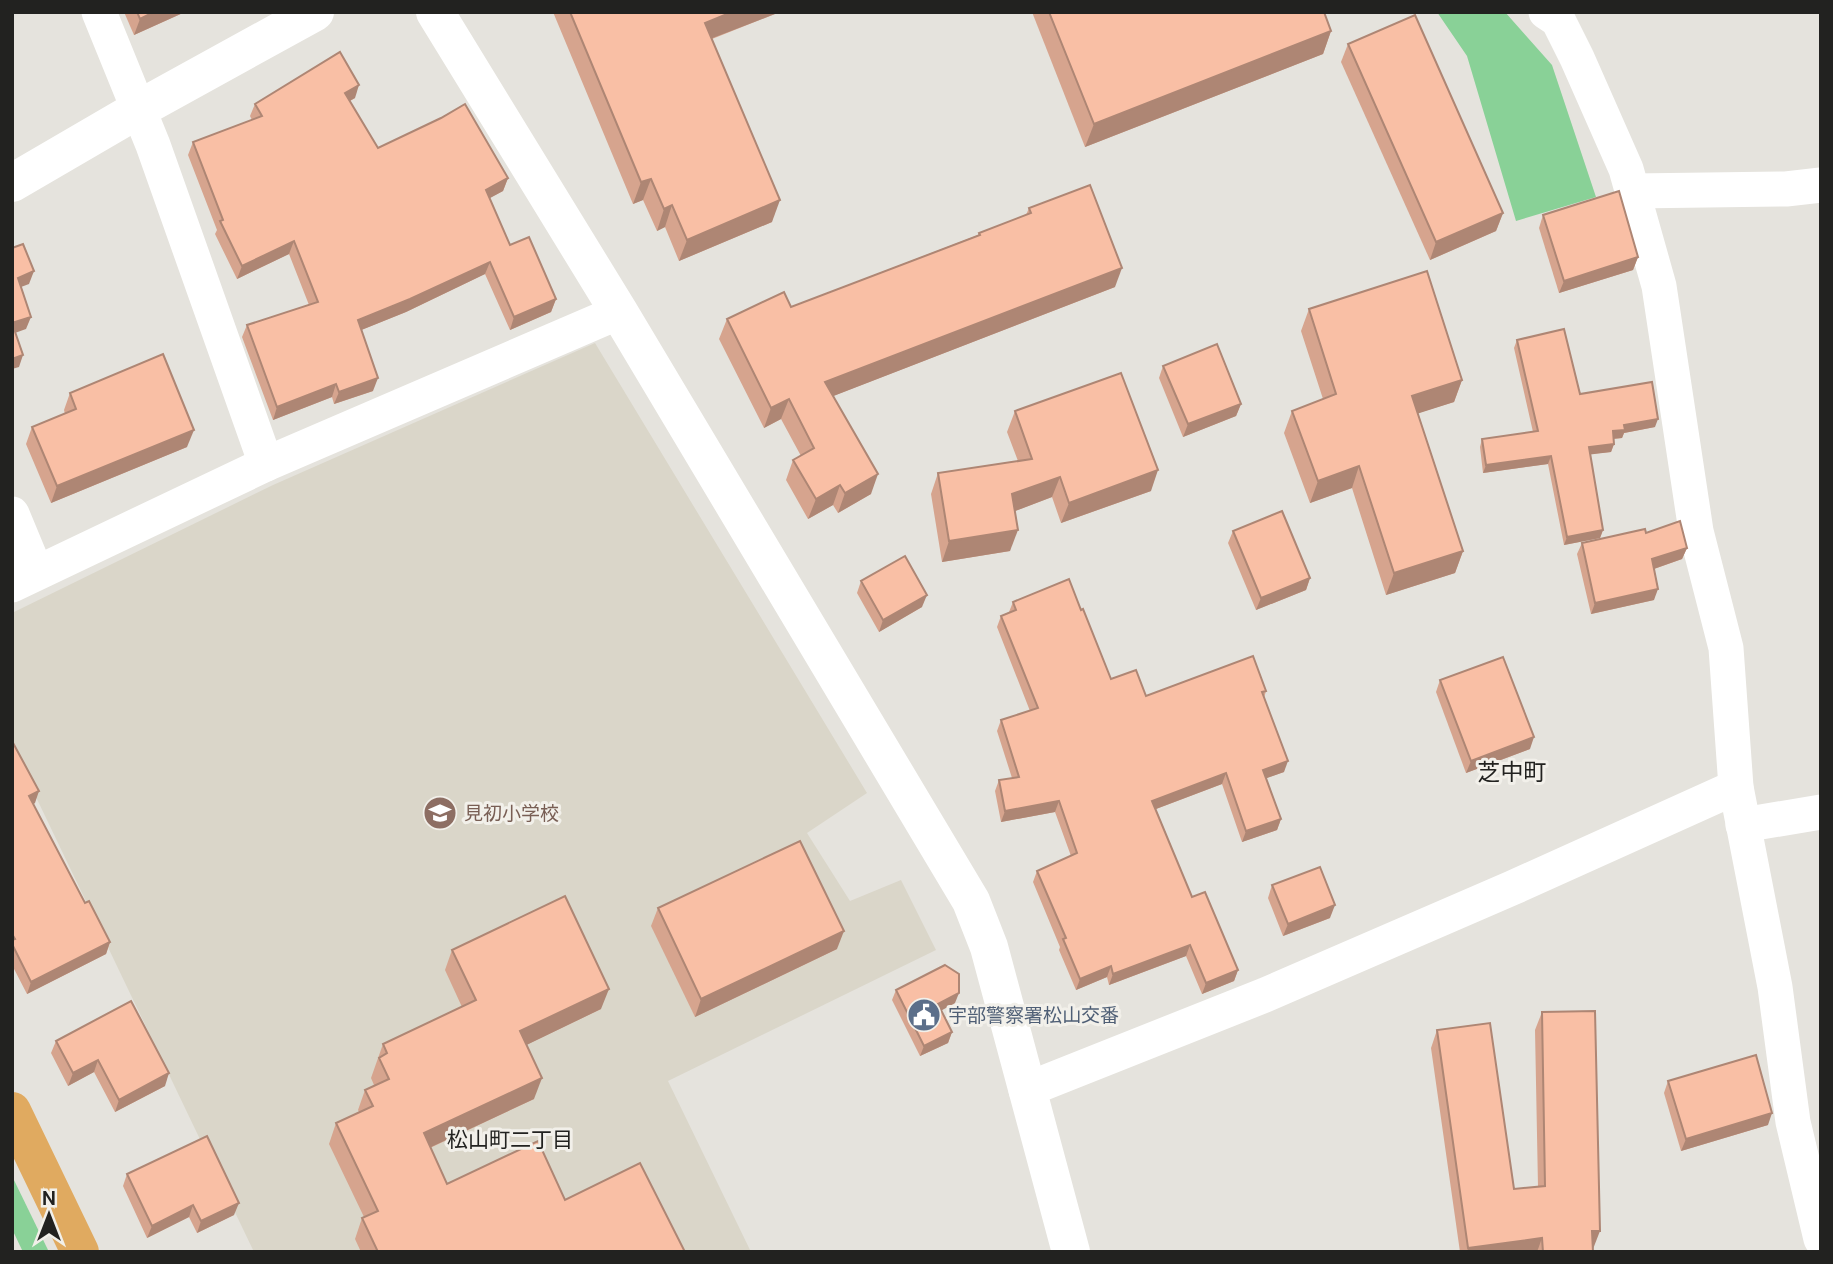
<svg xmlns="http://www.w3.org/2000/svg" width="1833" height="1264" viewBox="0 0 1833 1264" font-family="'DM Sans','Noto Sans JP',sans-serif">
  <style>
    .built { fill: #dad6c9 }
    .green { fill: #89d197 }
    .lines { fill: none; stroke-linecap: round; stroke-linejoin: round }
    .minor { stroke: #fff; stroke-width: 35 }
    .tertiary { stroke: #fff; stroke-width: 38 }
    .trunk { stroke: #e0aa60; stroke-width: 38 }
    .wall { fill: #d6a48e }
    .shaded-wall { fill: #ae8674 }
    .building { fill: #f9bfa5; stroke: #ae8674; stroke-width: 2 }
    .labels { text-anchor: middle; dominant-baseline: central; stroke-width: 6; stroke-linejoin: round; paint-order: stroke }
    .education-label { font-size: 19px; fill: #785e54; stroke: #f2f0ea; text-anchor: start }
    .service-label { font-size: 19px; fill: #4e5e75; stroke: #f2f0ea; text-anchor: start }
    .neighbourhood-label { font-size: 21px; fill: #222220; stroke: #f2f0ea }
    .quarter-label { font-size: 23px; fill: #222220; stroke: #f2f0ea }
  </style>
  <rect width="100%" height="100%" fill="#e5e3dd"/>
  <path class="built" d="M595 343 867 793 807 833 850 901 901 880 936 950 668 1081 751 1252H254L12 747V613L273 485Z"/>
  <g class="green">
    <path d="M1437 12H1505L1552 65 1596 197 1516 221 1467 56Z"/>
    <path d="M12 1176 49 1252H23L12 1229Z"/>
  </g>
  <g class="lines">
    <g class="minor">
      <path d="M99 12 153 145 266 464"/>
      <path d="M1546 12 1558 20 1577 58 1626 169 1659 286 1696 531 1726 648 1736 787 1775 987 1793 1122 1821 1239"/>
      <path d="M1633 191 1786 189 1821 185"/>
      <path d="M12 514 36 572"/>
      <path d="M12 585 266 464 619 312"/>
      <path d="M1743 825 1821 812"/>
      <path d="M1026 1090 1265 995 1512 888 1736 787"/>
    </g>
    <g class="tertiary">
      <path d="M435 12 619 312 971 901 989 947 1071 1252"/>
      <path d="M12 183 139 109 315 12"/>
    </g>
    <path class="trunk" d="M12 1111 80 1252"/>
  </g>
  <g class="wall">
    <path d="M124 12H185L134 35Z"/>
    <path d="M553 12H780L712 39 772 222 679 261 665 227 657 231 643 200 633 204Z"/>
    <path d="M1032 12H1324L1331 31 1323 54 1085 147Z"/>
    <path d="M1348 44 1503 213 1496 231 1430 260 1341 62Z"/>
    <path d="M355 98 350 101 378 148 508 178 503 191 489 198 510 245 556 299 551 312 510 330 485 274 406 312 361 330 373 391 334 404 332 397 273 420 242 337 247 325 309 305 289 254 237 279 215 234 217 230 188 155 193 142 252 120 250 116 255 104Z"/>
    <path d="M1029 208 1115 287 833 396 871 494 838 513 833 505 808 519 786 480 793 460 801 456 781 419 764 428 719 339 727 319 791 307 978 235 979 233 1026 215Z"/>
    <path d="M1543 215 1638 257 1633 270 1559 293 1539 228Z"/>
    <path d="M1309 309 1462 380 1454 402 1418 413 1463 551 1455 573 1386 595 1352 488 1310 503 1284 433 1292 411 1323 399 1301 331Z"/>
    <path d="M1517 340 1580 394 1655 427 1624 433 1622 438 1614 439V444L1611 452 1590 454 1603 530 1600 538 1564 545 1548 464 1483 473 1480 447 1482 439 1533 432 1514 348Z"/>
    <path d="M1163 366 1241 404 1236 416 1183 437 1159 378Z"/>
    <path d="M70 393 187 447 51 503 26 444 32 427 65 414 64 410Z"/>
    <path d="M1015 411 1151 491 1061 523 1052 497 1015 511 1010 551 942 562 931 494 938 473 1018 461 1007 432Z"/>
    <path d="M1233 531 1310 578 1306 590 1256 610 1228 543Z"/>
    <path d="M1646 533 1687 548 1682 559 1654 569V600L1591 614 1577 554 1582 543Z"/>
    <path d="M861 581 922 607 879 632 857 593Z"/>
    <path d="M1013 602 1081 610 1111 679 1146 696 1266 691 1264 698 1284 772 1266 778 1281 819 1277 830 1242 842 1222 784 1156 809 1192 897 1238 970 1234 981 1202 994 1186 956 1109 985 1107 977 1076 990 1059 950 1060 947 1033 882 1037 871 1071 856 1055 812 1001 822 995 791 999 780 1012 778 997 731 1001 720 1030 711 997 627 1001 616 1009 612Z"/>
    <path d="M1440 680 1530 749 1466 773 1436 692Z"/>
    <path d="M12 741 35 803 33 804 85 903 110 942 106 954 27 994 12 965Z"/>
    <path d="M1272 885 1330 918 1283 936 1268 898Z"/>
    <path d="M658 908 837 949 695 1017 651 926Z"/>
    <path d="M452 950 601 1009 526 1045 534 1099 430 1148 447 1184 565 1200 685 1252H361L355 1239 362 1218 364 1217 329 1144 336 1123 359 1112 358 1110 365 1090 374 1085 371 1078 383 1044 462 1007 445 970Z"/>
    <path d="M896 990 955 1003 941 1010 952 1032 948 1043 920 1056 892 1000Z"/>
    <path d="M1542 1012 1593 1252H1460L1431 1048 1437 1030 1514 1189 1538 1187 1535 1030Z"/>
    <path d="M56 1041 165 1086 115 1112 94 1072 68 1086 51 1053Z"/>
    <path d="M1668 1081 1768 1125 1681 1151 1664 1093Z"/>
    <path d="M127 1174 234 1215 197 1233 189 1217 147 1238 123 1186Z"/>
  </g>
  <g class="shaded-wall">
    <path d="M154 12H185L134 35 140 19Z"/>
    <path d="M732 12H780L697 44 705 23Z"/>
    <path d="M1331 31 1323 54 1085 147 1094 124Z"/>
    <path d="M359 85 355 98 340 106 345 93Z"/>
    <path d="M508 178 503 191 481 203 486 190Z"/>
    <path d="M651 179 643 200 633 204 641 182Z"/>
    <path d="M780 200 772 222 679 261 687 240Z"/>
    <path d="M672 205 665 227 657 231 664 209Z"/>
    <path d="M1503 213 1496 231 1430 260 1436 242Z"/>
    <path d="M294 241 289 254 237 279 242 266Z"/>
    <path d="M1638 257 1633 270 1559 293 1564 281Z"/>
    <path d="M490 262 485 274 406 312 354 333 358 320Z"/>
    <path d="M1122 268 1115 287 818 402 825 382Z"/>
    <path d="M34 271 29 284 13 290 18 278Z"/>
    <path d="M556 299 551 312 510 330 514 317Z"/>
    <path d="M31 317 26 329 12 334V323Z"/>
    <path d="M23 355 19 367 12 369V359Z"/>
    <path d="M378 378 373 391 334 404 339 392Z"/>
    <path d="M1462 380 1454 402 1404 418 1412 396Z"/>
    <path d="M336 384 332 397 273 420 277 407Z"/>
    <path d="M789 399 781 419 764 428 771 408Z"/>
    <path d="M1241 404 1236 416 1183 437 1188 424Z"/>
    <path d="M1658 419 1655 427 1624 433 1622 438 1610 439 1613 431 1624 425Z"/>
    <path d="M194 430 187 447 51 503 57 486Z"/>
    <path d="M1614 444 1611 452 1586 455 1589 447Z"/>
    <path d="M1551 456 1548 464 1483 473 1486 465Z"/>
    <path d="M1359 466 1352 488 1310 503 1318 481Z"/>
    <path d="M1158 470 1151 491 1061 523 1069 503Z"/>
    <path d="M878 474 871 494 838 513 845 493Z"/>
    <path d="M1060 477 1052 497 1005 515 1012 494Z"/>
    <path d="M840 485 833 505 808 519 816 499Z"/>
    <path d="M1018 530 1010 551 942 562 949 541Z"/>
    <path d="M1603 530 1600 538 1564 545 1567 537Z"/>
    <path d="M1687 548 1682 559 1648 571 1652 559Z"/>
    <path d="M1463 551 1455 573 1386 595 1394 573Z"/>
    <path d="M1310 578 1306 590 1256 610 1261 598Z"/>
    <path d="M1658 589 1654 600 1591 614 1595 603Z"/>
    <path d="M927 595 922 607 879 632 883 620Z"/>
    <path d="M1534 737 1530 749 1466 773 1471 761Z"/>
    <path d="M1288 761 1284 772 1259 781 1263 770Z"/>
    <path d="M1226 773 1222 784 1148 812 1152 801Z"/>
    <path d="M39 791 35 803 24 809 29 796Z"/>
    <path d="M1059 801 1055 812 1001 822 1005 811Z"/>
    <path d="M1281 819 1277 830 1242 842 1246 831Z"/>
    <path d="M1335 905 1330 918 1283 936 1288 924Z"/>
    <path d="M844 931 837 949 695 1017 701 999Z"/>
    <path d="M110 942 106 954 27 994 31 982Z"/>
    <path d="M1190 945 1186 956 1109 985 1113 974Z"/>
    <path d="M1111 966 1107 977 1076 990 1080 979Z"/>
    <path d="M1238 970 1234 981 1202 994 1206 983Z"/>
    <path d="M609 989 601 1009 512 1052 520 1031Z"/>
    <path d="M959 993 955 1003 935 1014 938 1004Z"/>
    <path d="M952 1032 948 1043 920 1056 924 1046Z"/>
    <path d="M98 1060 94 1072 68 1086 73 1073Z"/>
    <path d="M169 1073 165 1086 115 1112 119 1100Z"/>
    <path d="M542 1078 534 1099 416 1154 424 1133Z"/>
    <path d="M1772 1113 1768 1125 1681 1151 1686 1139Z"/>
    <path d="M239 1203 234 1215 197 1233 201 1221Z"/>
    <path d="M193 1205 189 1217 147 1238 152 1226Z"/>
    <path d="M1592 1231H1600L1593 1249Z"/>
    <path d="M1542 1238 1537 1252H1467L1468 1248Z"/>
  </g>
  <g class="building">
    <path d="M137 12H154L140 19Z"/>
    <path d="M570 12H732L705 23 780 200 687 240 672 205 664 209 651 179 641 182Z"/>
    <path d="M1049 12H1324L1331 31 1094 124Z"/>
    <path d="M1415 15 1503 213 1436 242 1348 44Z"/>
    <path d="M340 52 359 85 345 93 378 148 441 118 465 104 508 178 486 190 510 245 529 237 556 299 514 317 490 262 410 299 358 320 378 378 339 392 336 384 277 407 247 325 318 302 294 241 242 266 220 221 223 220 193 142 262 116 255 104Z"/>
    <path d="M1090 185 1122 268 825 382 878 474 845 493 840 485 816 499 793 460 814 448 789 399 771 408 727 319 784 292 791 307 980 235 979 233 1031 213 1029 208Z"/>
    <path d="M1619 191 1638 257 1564 281 1543 215Z"/>
    <path d="M23 244 34 271 18 278 31 317 12 323 23 355 12 359V248Z"/>
    <path d="M1427 271 1462 380 1412 396 1463 551 1394 573 1359 466 1318 481 1292 411 1336 394 1309 309Z"/>
    <path d="M1564 329 1580 394 1652 382 1658 419 1624 425 1625 430 1613 431 1614 444 1589 447 1603 530 1567 537 1551 456 1486 465 1482 439 1538 431 1517 340Z"/>
    <path d="M1217 344 1241 404 1188 424 1163 366Z"/>
    <path d="M163 354 194 430 57 486 32 427 76 409 70 393Z"/>
    <path d="M1121 373 1158 470 1069 503 1060 477 1012 494 1018 530 949 541 938 473 1032 459 1015 411Z"/>
    <path d="M1282 511 1310 578 1261 598 1233 531Z"/>
    <path d="M1680 521 1687 548 1652 559 1658 589 1595 603 1582 543 1645 529 1646 533Z"/>
    <path d="M905 556 927 595 883 620 861 581Z"/>
    <path d="M1069 579 1081 610 1083 609 1111 679 1136 670 1146 696 1253 656 1266 691 1262 692 1288 761 1263 770 1281 819 1246 831 1226 773 1152 801 1192 897 1205 892 1238 970 1206 983 1190 945 1113 974 1111 966 1080 979 1063 939 1066 938 1037 871 1077 853 1059 801 1005 811 999 780 1019 777 1001 720 1038 708 1001 616 1016 610 1013 602Z"/>
    <path d="M1503 657 1534 737 1471 761 1440 680Z"/>
    <path d="M12 741 39 791 29 796 85 903 89 901 110 942 31 982 12 944V940L15 939 12 934Z"/>
    <path d="M800 841 844 931 701 999 658 908Z"/>
    <path d="M1320 867 1335 905 1288 924 1272 885Z"/>
    <path d="M565 896 609 989 520 1031 542 1078 424 1133 447 1184 538 1141 565 1200 640 1163 685 1252H378L362 1218 378 1211 336 1123 373 1106 365 1090 389 1079 379 1058 387 1053 383 1044 476 1000 452 950Z"/>
    <path d="M945 965 959 974V993L938 1004 952 1032 924 1046 896 990Z"/>
    <path d="M131 1001 169 1073 119 1100 98 1060 73 1073 56 1041Z"/>
    <path d="M1595 1011 1600 1231H1592L1593 1252H1543L1542 1238 1468 1248 1437 1030 1490 1023 1514 1189 1545 1186 1542 1012Z"/>
    <path d="M1756 1055 1772 1113 1686 1139 1668 1081Z"/>
    <path d="M207 1136 239 1203 201 1221 193 1205 152 1226 127 1174Z"/>
  </g>
  <defs>
    <symbol id="school-disc" viewBox="-11 -11 22 22"><circle r="9.5" fill="#8d6e63" stroke="#f2f0ea"/><path d="M0-5L7-2L0 1L-7-2ZM-4 1L0 2.5L4 1V4Q0 6-4 4Z" fill="#fff"/></symbol>
    <symbol id="civic-disc" viewBox="-11 -11 22 22"><circle r="9.5" fill="#5c6f8a" stroke="#f2f0ea"/><path d="M-.6-6.5H3V-4.5H.6V-3L4-1V1h2V6H-6V1h2V-1L-.6-3ZM-1.2 2.5V6h2.4V2.5Z" fill="#fff"/></symbol>
  </defs>
  <g fill-rule="evenodd">
    <use href="#school-disc" x="421" y="794" width="38" height="38"/>
    <use href="#civic-disc" x="905" y="996" width="38" height="38"/>
  </g>
  <g class="labels">
    <g class="education-label">
      <text x="464" y="813">見初小学校</text>
    </g>
    <g class="service-label">
      <text x="948" y="1015">宇部警察署松山交番</text>
    </g>
    <g class="neighbourhood-label">
      <text x="510" y="1140">松山町二丁目</text>
    </g>
    <g class="quarter-label">
      <text x="1512" y="772">芝中町</text>
    </g>
  </g>
  <rect width="1833" height="1264" fill="none" stroke="#222220" stroke-width="28"/>
  <g transform="translate(49 1215)" stroke="#f2f0ea" stroke-width="5" paint-order="stroke">
  <path d="M0-5L12 26L0 18L-12 26Z" fill="#222220"/>
  <text y="-10" font-size="19" font-weight="bold" text-anchor="middle" fill="#222220">N</text>
  </g>
</svg>
